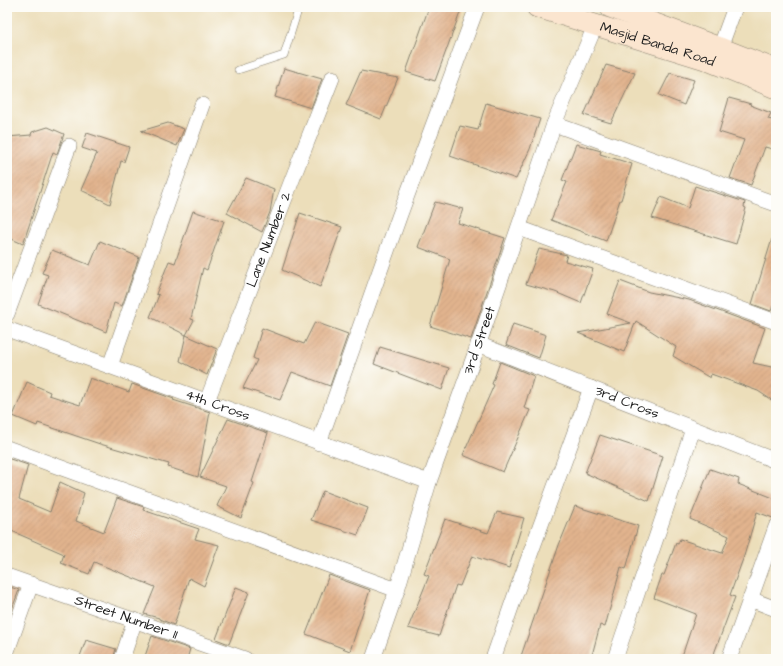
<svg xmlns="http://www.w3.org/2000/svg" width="783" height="666" viewBox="0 0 783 666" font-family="'Architects Daughter',sans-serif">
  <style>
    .building { fill: url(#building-hatch) }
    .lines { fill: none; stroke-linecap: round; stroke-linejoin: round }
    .service-casing { stroke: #847d6b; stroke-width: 8 }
    .minor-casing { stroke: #847d6b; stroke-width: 16 }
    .secondary-casing { stroke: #847d6b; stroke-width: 22 }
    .service { stroke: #fff; stroke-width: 7 }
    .minor { stroke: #fff; stroke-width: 15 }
    .secondary { stroke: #fbe5cf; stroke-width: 21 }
    .labels { text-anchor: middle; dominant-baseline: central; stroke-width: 3; stroke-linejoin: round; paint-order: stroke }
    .street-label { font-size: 14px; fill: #1c1c1c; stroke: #fdfcf7 }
  </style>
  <defs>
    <pattern id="building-hatch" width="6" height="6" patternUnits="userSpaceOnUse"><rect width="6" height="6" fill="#e2b48e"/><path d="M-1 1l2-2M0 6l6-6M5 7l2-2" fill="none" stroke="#c19a7a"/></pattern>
  </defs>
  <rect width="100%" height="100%" fill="#fdfcf7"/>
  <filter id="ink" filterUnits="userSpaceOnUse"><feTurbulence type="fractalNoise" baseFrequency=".025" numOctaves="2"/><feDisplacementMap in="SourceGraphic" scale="8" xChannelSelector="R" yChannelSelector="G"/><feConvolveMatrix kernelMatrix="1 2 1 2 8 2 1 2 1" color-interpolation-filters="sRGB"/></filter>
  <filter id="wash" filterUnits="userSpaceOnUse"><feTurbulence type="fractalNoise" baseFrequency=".012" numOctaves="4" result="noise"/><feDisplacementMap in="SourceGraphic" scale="16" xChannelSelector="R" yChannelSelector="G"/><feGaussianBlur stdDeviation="0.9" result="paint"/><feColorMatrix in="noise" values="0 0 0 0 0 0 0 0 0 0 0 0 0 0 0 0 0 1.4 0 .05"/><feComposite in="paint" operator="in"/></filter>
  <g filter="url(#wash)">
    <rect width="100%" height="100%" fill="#ecdeba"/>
    <g id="blocks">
      <g class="building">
        <path d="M429 7H449L461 10 435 81 406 72Z"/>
        <path d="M606 65 635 73 611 123 584 115Z"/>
        <path d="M284 68 322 79 311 108 275 97Z"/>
        <path d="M361 71 398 78 381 119 346 105Z"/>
        <path d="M670 73 694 80 684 105 659 95Z"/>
        <path d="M729 98 751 104 750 105 771 113 768 119 776 121V150L765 147 751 185 730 178 744 140 719 132Z"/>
        <path d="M486 103 540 119 530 149 516 179 450 156 460 126 478 130Z"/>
        <path d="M168 123 184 129 177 146 141 131Z"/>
        <path d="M48 127 64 134 57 154 53 152 23 244 7 237V137L31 135 32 132Z"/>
        <path d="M87 133 129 147 124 162 121 161 110 204 81 190 97 153 82 148Z"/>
        <path d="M576 144 601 151 600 154 632 164 621 200H620L606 241 551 220 567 182 562 180Z"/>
        <path d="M246 178 274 189 270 212 262 232 227 213Z"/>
        <path d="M695 186 745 202 744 207 746 208 736 244 652 218 661 197 688 208Z"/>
        <path d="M435 202 463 209 458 223 505 238 471 339 430 326 450 259 418 247Z"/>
        <path d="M193 211 224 221 207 270 203 268 191 319 194 320 186 335 150 317 159 295 156 294 169 261 175 263Z"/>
        <path d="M300 213 342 227 320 287 282 270Z"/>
        <path d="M772 239 776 240V307L773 306 771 311 752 304Z"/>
        <path d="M100 241 139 257 122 306 114 303 106 332 38 304 48 275 42 273 52 250 90 265Z"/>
        <path d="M539 249 567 255 565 261 593 269 581 303 555 292 526 284Z"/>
        <path d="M620 281 649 292 689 300 765 328 753 363 776 368V403L758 391 711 374 710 378 673 356 676 347 636 321 624 352 578 333 631 323 607 314Z"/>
        <path d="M315 322 348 334 330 386 292 372 280 400 243 388 257 360 253 358 262 328 304 344Z"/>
        <path d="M513 324 546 335 539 358 506 345Z"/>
        <path d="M186 335 217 349 207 375 180 361Z"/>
        <path d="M380 347 449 368 442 390 374 364Z"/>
        <path d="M500 362 534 376 524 408 530 410 503 472 463 455 494 385 492 384Z"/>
        <path d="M90 378 129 392 132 384 174 399 173 400 210 412 198 477 168 467 169 464 100 444 38 423 37 426 13 416 27 382 50 392 49 395 80 405Z"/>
        <path d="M228 419 268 433 252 482 254 483 241 518 217 506 226 486 200 477Z"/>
        <path d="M600 435 663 456 649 501 585 473Z"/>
        <path d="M7 458 28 465 19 499 50 512 60 482 84 493 76 521 104 532 117 498 144 507 143 510 199 529 195 539 219 545 204 586 189 578 174 625 159 619V618L144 614 155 587 94 562 89 574 61 563 64 554 7 529Z"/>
        <path d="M710 469 739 479 738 484 776 499V509L773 518 757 512 744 556 730 595 735 597 712 659H681L696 614 654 598 662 575H664L676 543 678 544 680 539 722 553 729 536 690 519Z"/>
        <path d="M323 491 368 508 358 535 311 520Z"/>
        <path d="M575 506 638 526 626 569 621 567 605 627 600 625 591 659H520L559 545Z"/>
        <path d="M497 512 524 518 509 568 472 556 460 586 456 585 439 636 408 628 429 576 424 574 445 519 488 533Z"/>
        <path d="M329 575 370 590 350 651 306 634Z"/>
        <path d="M7 586 19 590 9 617H7Z"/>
        <path d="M236 587 249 592 229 644 216 639Z"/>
        <path d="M152 636 190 649 187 659H144Z"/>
        <path d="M86 640 116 649 113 659H79Z"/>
      </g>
    </g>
  </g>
  <g filter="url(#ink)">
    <use href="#blocks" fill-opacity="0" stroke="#847d6b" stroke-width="1"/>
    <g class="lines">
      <defs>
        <path id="service" d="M238 70 284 55 299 7"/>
        <g id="minor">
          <path d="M720 48 735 7"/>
          <path d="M554 124 776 204"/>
          <path d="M519 228 776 322"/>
          <path d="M7 314 69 146"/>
          <path id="s1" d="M7 329 429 482"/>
          <path id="s2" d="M478 344 776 461"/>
          <path d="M110 366 202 105"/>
          <path id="s3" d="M207 401 292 180 332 78"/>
          <path d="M319 443 399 217 477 7"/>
          <path d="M7 448 397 590"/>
          <path id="s4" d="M7 576 245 659"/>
          <path d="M750 599 776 609"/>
          <path d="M7 651 31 584"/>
          <path d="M122 659 135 620"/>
          <path id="s5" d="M373 659 397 590 429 482 480 340 554 124 595 26"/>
          <path d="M493 659 517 590 591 388"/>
          <path d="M615 659 693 429"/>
          <path d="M729 659 776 527"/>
        </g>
        <g id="secondary">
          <path id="s6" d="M537 7 705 59 776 88"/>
          <path d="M610 7 720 48 776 70"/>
        </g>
      </defs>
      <use href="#service" class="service-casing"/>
      <use href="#minor" class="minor-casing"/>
      <use href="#secondary" class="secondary-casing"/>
      <use href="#service" class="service"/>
      <use href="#minor" class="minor"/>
      <use href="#secondary" class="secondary"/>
    </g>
  </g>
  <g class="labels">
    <g class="street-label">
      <text stroke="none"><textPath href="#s6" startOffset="126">Masjid Banda Road</textPath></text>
      <text stroke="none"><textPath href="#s3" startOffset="173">Lane Number 2</textPath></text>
      <text stroke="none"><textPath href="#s5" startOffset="336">3rd Street</textPath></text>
      <text stroke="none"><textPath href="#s2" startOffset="160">3rd Cross</textPath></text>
      <text stroke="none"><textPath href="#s1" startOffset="224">4th Cross</textPath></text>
      <text stroke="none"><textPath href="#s4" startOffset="126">Street Number 11</textPath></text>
    </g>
  </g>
  <rect width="783" height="666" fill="none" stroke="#fdfcf7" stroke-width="24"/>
</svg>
